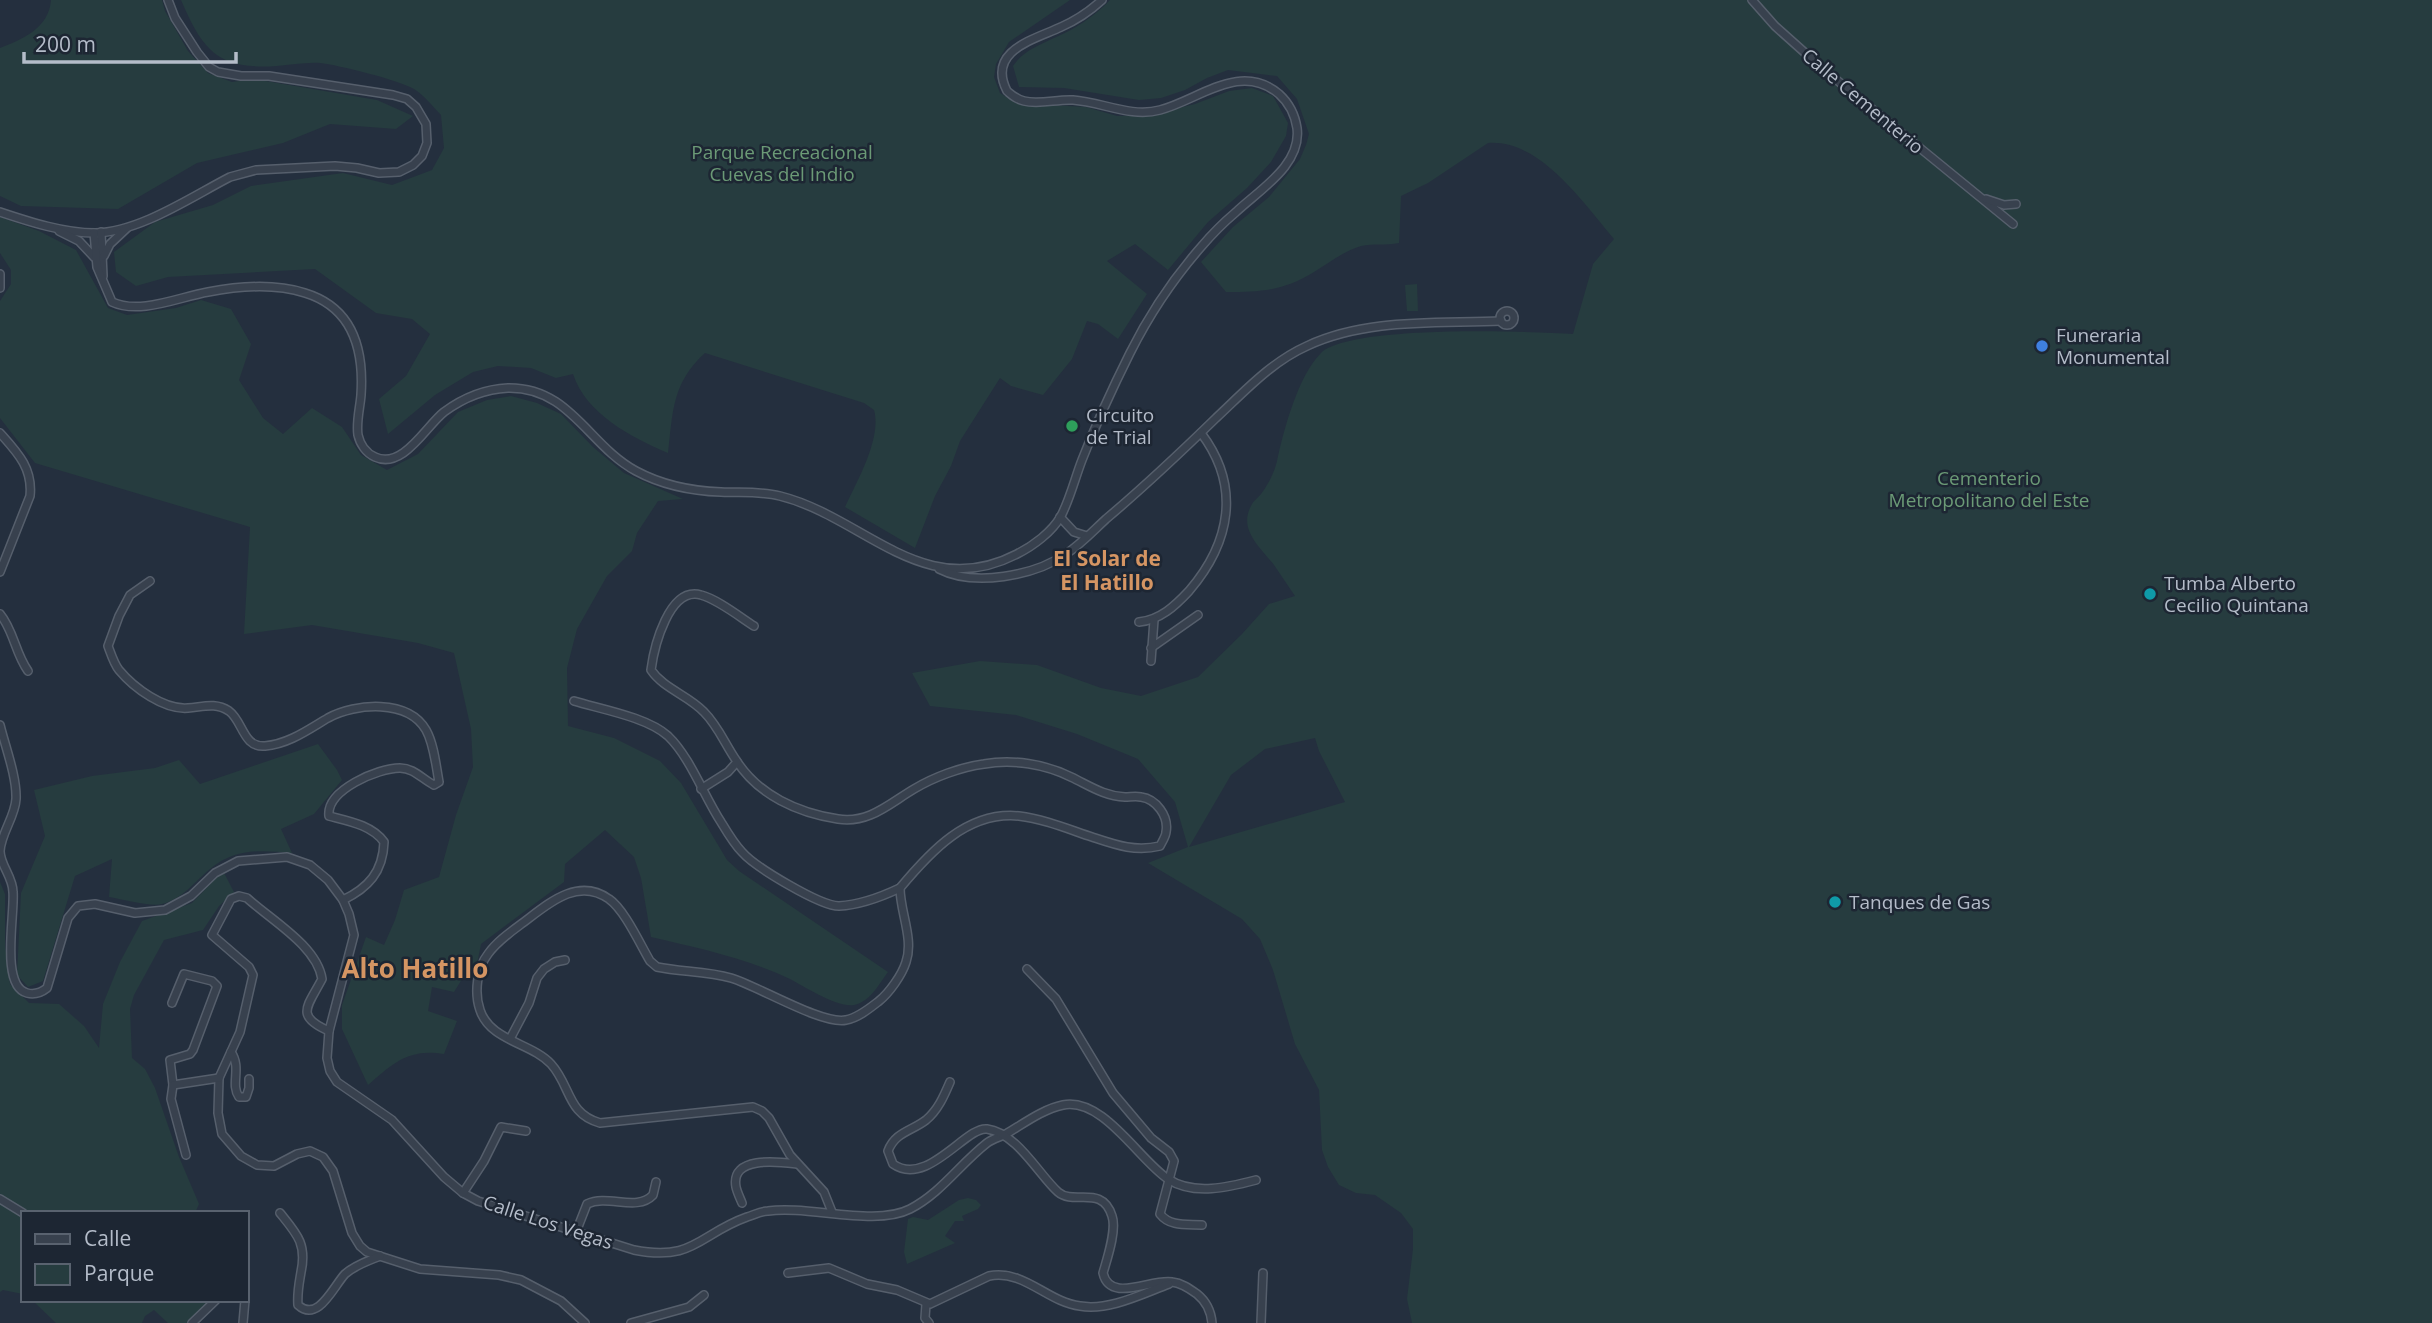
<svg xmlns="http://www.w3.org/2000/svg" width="2432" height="1323" viewBox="0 0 2432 1323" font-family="'Open Sans',sans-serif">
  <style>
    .green { fill: #263c3f; fill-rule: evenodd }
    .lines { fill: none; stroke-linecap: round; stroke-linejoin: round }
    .street-casing { stroke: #565f6c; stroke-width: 10 }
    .street { stroke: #38414e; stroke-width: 7 }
    .shop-dot { fill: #3f7fe0; stroke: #1d2633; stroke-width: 2.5 }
    .leisure-dot { fill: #2e9e5b; stroke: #1d2633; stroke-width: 2.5 }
    .culture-dot { fill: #0f9aa8; stroke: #1d2633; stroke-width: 2.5 }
    .labels { text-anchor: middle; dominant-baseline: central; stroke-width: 5; stroke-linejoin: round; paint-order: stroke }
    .street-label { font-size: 19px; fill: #b4bcc9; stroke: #1d2633 }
    .park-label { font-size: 19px; fill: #6b9a76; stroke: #1d2633 }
    .poi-label { font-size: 19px; fill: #b4bcc9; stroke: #1d2633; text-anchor: start }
    .neighbourhood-label { font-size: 21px; font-weight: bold; fill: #d59563; stroke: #1d2633 }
    .district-label { font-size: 26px; font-weight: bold; fill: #d59563; stroke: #1d2633 }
  </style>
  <rect width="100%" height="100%" fill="#242f3e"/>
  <g class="green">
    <path d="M51 0H162L165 11 188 51 208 73 232 82 254 79 377 100 413 116 396 129 330 124 283 143 197 163 118 209 21 206 0 196V48C23 39 49 28 51 0Z"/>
    <path d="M181 0H1070L1009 42 996 64 994 77 1000 93 1016 103 1086 107 1117 116 1151 115 1195 104 1229 91 1252 88 1273 96 1288 123 1286 136 1271 162 1247 188 1208 222 1168 270 1135 244 1107 261 1147 294 1118 339 1098 324 1087 321 1072 359 1043 395 1011 386 1000 378 960 441 951 466 935 496 915 548 845 507C857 481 882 438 874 410L864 403 705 353C672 383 673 411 668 453 631 437 586 414 573 374L556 378 531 368 498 366 473 372 435 395 388 434 379 399 406 376 430 334 412 319 376 313 315 269 168 277 136 286 116 272 114 252 155 222 213 205 251 186 343 173 392 185 432 170 444 148 441 115C433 107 424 95 414 89 399 80 338 65 320 63 306 62 291 65 277 66 218 70 203 51 181 0Z"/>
    <path d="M1110 0H2432V1323H1412L1407 1299 1413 1249V1229L1401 1213 1375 1195 1356 1193 1339 1185 1328 1167 1322 1150 1319 1090 1295 1044 1273 970 1260 939 1242 919 1148 863 1188 847 1175 802 1138 759 1077 734 1016 715 930 706 912 673 980 661 1037 665 1101 688 1141 696 1198 677 1242 634 1269 604 1295 596C1288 586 1281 575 1274 565 1261 548 1238 530 1251 506 1253 501 1258 498 1261 494 1268 485 1275 471 1277 461 1284 429 1298 376 1321 353 1350 325 1528 331 1573 334L1593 264 1614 239C1583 203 1540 139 1488 143L1428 183 1401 196 1399 243C1386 246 1373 243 1361 246 1344 251 1329 263 1314 272 1283 291 1261 292 1226 292L1201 262 1233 227 1269 197 1300 159 1306 145 1309 134 1297 99 1277 76 1228 70 1207 78 1185 90 1161 98 1139 100 1064 88 1019 87 1013 66C1024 50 1038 46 1054 38 1075 29 1094 17 1110 0ZM1315 738 1319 751 1345 802 1189 847 1231 775 1265 749Z"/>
    <path d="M0 217 39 231 76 250 108 308 127 315 176 308 201 300 231 309 251 344 239 380 263 418 283 434 312 408 342 427 361 455 387 470 418 454 458 412 487 400 511 396 537 403 561 414 593 447 624 473 683 499 658 501 637 533 632 551 607 576 577 629 567 668 568 726 614 738 660 761 681 783 727 860 739 871 888 972C879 984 870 1002 854 1005 838 1008 805 987 790 979 746 958 698 948 651 937L641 878 634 857 605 830 565 864 564 882 481 944 474 979 464 976 454 992 432 987 428 1011 457 1021 444 1054C409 1048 393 1063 368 1085L342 1029V1005L366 937 384 945 395 920 404 890 439 877 456 815 473 767 471 729 454 653 418 643 312 625 244 634 250 527 35 463 0 418V301L11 284V270L0 253Z"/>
    <path d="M1417 284 1418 311H1407L1405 285Z"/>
    <path d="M318 744 337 770 342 780 314 814 281 829 292 853C261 850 235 848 210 869 195 881 183 899 162 904 151 907 122 899 109 897L112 859 75 876 43 981 28 987 17 975 21 893 45 836 34 790 92 776 155 768 179 760 200 784Z"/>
    <path d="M223 871 234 892 219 906 203 930 164 940 134 995 130 1009 132 1058 145 1069 155 1088 179 1157 199 1204 195 1213H23V1294L3 1290 0 1292V882L5 894V945L10 984 29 1003 59 1004 84 1026 99 1048 103 1004 120 962 142 921 192 903Z"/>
    <path d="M968 1198 976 1200 981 1205 978 1209 962 1216 964 1221H955L945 1236 955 1243 907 1264 904 1252 908 1219 913 1217 928 1220 959 1200Z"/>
    <path d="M32 1300H212L192 1323H168L154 1310 145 1316 142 1323H56Z"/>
  </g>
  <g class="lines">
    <defs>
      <g id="street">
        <path d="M1752 0 1775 26 1822 68 2013 224"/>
        <path d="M1986 199 2004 205 2016 204"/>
        <path d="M0 212C30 222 64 233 95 233 140 232 191 197 230 177L256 170 335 166 357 168 379 173 399 172 413 165 422 156 427 143 426 124 416 107 407 99 393 95 269 76H241L218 72 209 67 197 52 175 18 168 0"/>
        <path d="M59 231 79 241 94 257"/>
        <path d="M101 232 103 276"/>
        <path d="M94 233 97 267 112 302C140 315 179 297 208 292 239 286 274 283 305 293 354 308 364 351 361 395 360 408 356 422 358 435 360 444 366 453 375 457 403 470 426 426 444 412 463 398 485 389 508 388 570 387 588 445 636 471 662 485 692 491 721 492 741 493 760 491 780 496 864 517 923 603 1017 554 1033 546 1052 532 1061 516 1070 499 1075 478 1082 460 1096 424 1113 387 1130 353 1149 315 1173 279 1201 247 1212 234 1223 223 1236 212 1259 190 1302 165 1297 128 1295 115 1289 103 1279 94 1240 61 1199 100 1160 110 1131 118 1102 102 1073 100 1057 99 1039 105 1024 101 1016 99 1013 96 1007 91 986 50 1036 39 1061 27 1077 20 1090 11 1102 0"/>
        <path d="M104 256 110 244 127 228"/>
        <path d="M0 274V288"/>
        <circle cx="1507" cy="318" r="7"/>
        <path d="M0 433C17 452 33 468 30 496L0 572"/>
        <path d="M1060 517 1074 532 1087 536"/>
        <path d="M939 569C974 587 1034 576 1066 554 1081 544 1093 531 1106 519 1144 487 1180 453 1216 418 1244 392 1271 362 1307 346 1367 318 1436 324 1501 321"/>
        <path d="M150 581 130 595 119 616 108 646C111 654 114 664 119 670 134 688 164 710 188 708 203 707 215 702 229 711 243 721 243 748 265 746 289 744 309 729 328 718 356 703 408 699 426 730 434 744 436 766 439 782L434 785C422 779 414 768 400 768 378 768 326 790 329 816 348 821 372 825 384 842 383 872 368 888 343 900"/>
        <path d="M0 614C14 631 15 653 28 671"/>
        <path d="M1139 622C1160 620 1175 606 1189 591 1231 542 1241 486 1201 433"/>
        <path d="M754 626C740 617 717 599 701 595 669 586 654 647 651 670 664 689 688 695 704 712 718 726 725 744 736 760 758 795 798 813 838 819 869 824 890 803 914 789 934 777 961 767 984 764 1013 759 1045 764 1071 777 1090 786 1104 796 1125 797 1130 797 1136 796 1141 797 1156 799 1169 816 1166 832 1166 836 1162 842 1160 846 1135 852 1116 845 1092 837 1068 829 1044 819 1019 816 967 811 930 852 900 888 900 912 914 939 906 962 902 975 889 993 879 1001 870 1008 858 1018 846 1020 822 1025 758 986 731 978 707 971 681 972 657 967L650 961C640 944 624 909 609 899 578 877 549 903 524 922 512 931 497 941 488 954 477 968 474 993 480 1010 490 1041 532 1043 551 1064 571 1086 567 1114 600 1123L753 1107 762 1111 769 1118 790 1155 824 1192 832 1212"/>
        <path d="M1151 648 1198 615"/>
        <path d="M1151 661 1154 620"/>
        <path d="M574 701C600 709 647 717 668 736 690 757 704 796 721 822 727 832 734 844 742 852 755 867 820 906 839 906 859 905 881 897 900 888"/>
        <path d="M0 725C5 746 17 777 16 799 15 817 1 833 0 851 0 865 13 877 13 892 15 914 0 986 27 993 35 995 42 992 47 988L68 918 78 906 95 904 135 913 165 910 191 896 215 873 238 861 287 857 310 865 328 880 343 900 349 914 354 935 329 1031 327 1058 330 1071 337 1082 392 1120 444 1177 463 1193 478 1201 634 1250C694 1262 699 1234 747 1217 754 1215 761 1211 768 1211 808 1205 875 1227 910 1209 941 1193 960 1164 987 1143 992 1139 1000 1137 1006 1134 1023 1124 1043 1109 1063 1105 1103 1097 1139 1160 1168 1179 1194 1196 1229 1187 1256 1180"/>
        <path d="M701 789 728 772 737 762"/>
        <path d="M1027 969 1056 999 1113 1093 1151 1138 1169 1152 1174 1161 1160 1214C1170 1227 1187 1224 1202 1225"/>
        <path d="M172 1003 184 974 212 981 217 986 193 1050 190 1054 170 1060 173 1085"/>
        <path d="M329 1031C294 1016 308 1006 322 979 317 946 271 920 247 898L239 896 231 899 212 935 249 967 253 975 240 1032 219 1078 218 1113 222 1134 241 1156 257 1165 274 1166 297 1154 310 1151 323 1157 333 1171 352 1233 360 1246 367 1252 420 1269 499 1275 521 1280 561 1301 585 1323"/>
        <path d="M510 1039 529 1003 537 978 544 969 555 962 565 960"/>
        <path d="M231 1052C242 1068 230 1084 239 1097H246L249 1088V1079"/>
        <path d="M950 1082C944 1096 938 1110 926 1120 912 1131 895 1132 888 1151L893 1164C927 1188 966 1126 987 1129 1017 1133 1039 1175 1058 1192 1074 1206 1102 1184 1112 1216 1117 1230 1107 1259 1103 1273 1110 1304 1152 1278 1172 1282 1182 1283 1190 1289 1197 1294 1207 1302 1211 1311 1212 1323"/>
        <path d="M186 1155 171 1099 173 1085 219 1078"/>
        <path d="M463 1193 484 1161 501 1127 526 1131"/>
        <path d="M0 1199 23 1213"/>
        <path d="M742 1203C740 1198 737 1192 736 1187 730 1155 780 1162 797 1164"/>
        <path d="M280 1213C297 1234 307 1244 301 1272 299 1284 297 1293 298 1305 318 1323 333 1287 345 1274 355 1265 368 1261 380 1256"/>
        <path d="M576 1232 587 1204C608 1194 637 1212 653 1195L656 1182"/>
        <path d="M788 1273 829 1268 867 1284 897 1290 930 1304 989 1276C1024 1269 1047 1302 1080 1306 1109 1311 1142 1294 1169 1284"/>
        <path d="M926 1304 925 1318 929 1323"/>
        <path d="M192 1323 216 1300"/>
        <path d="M243 1323 245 1300"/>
        <path d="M631 1323 689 1307 704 1295"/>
        <path d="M1261 1323 1263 1273"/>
      </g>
    </defs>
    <use href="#street" class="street-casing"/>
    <use href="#street" class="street"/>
  </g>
  <circle class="shop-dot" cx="2042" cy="346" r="7"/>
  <circle class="leisure-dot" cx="1072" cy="426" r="7"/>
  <g class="culture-dot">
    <circle cx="2150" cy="594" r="7"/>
    <circle cx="1835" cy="902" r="7"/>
  </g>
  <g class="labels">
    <g class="street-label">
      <text transform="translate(1863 101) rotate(40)">Calle Cementerio</text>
      <text transform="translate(548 1222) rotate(18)">Calle Los Vegas</text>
    </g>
    <g class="park-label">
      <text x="782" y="152">Parque Recreacional<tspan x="782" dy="22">Cuevas del Indio</tspan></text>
      <text x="1989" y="478">Cementerio<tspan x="1989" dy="22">Metropolitano del Este</tspan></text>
    </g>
    <g class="poi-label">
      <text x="2056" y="335">Funeraria<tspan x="2056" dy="22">Monumental</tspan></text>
      <text x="1086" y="415">Circuito<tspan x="1086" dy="22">de Trial</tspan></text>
      <text x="2164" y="583">Tumba Alberto<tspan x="2164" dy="22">Cecilio Quintana</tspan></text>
      <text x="1849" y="902">Tanques de Gas</text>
    </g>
    <g class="neighbourhood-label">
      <text x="1107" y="558">El Solar de<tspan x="1107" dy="24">El Hatillo</tspan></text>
    </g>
    <g class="district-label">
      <text x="415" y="968">Alto Hatillo</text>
    </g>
  </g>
  <rect x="21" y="1211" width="228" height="91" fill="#1d2633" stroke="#59626f" stroke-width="2"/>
  <rect x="35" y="1234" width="35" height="10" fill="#38414e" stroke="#59626f" stroke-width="2"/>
  <text x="84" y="1246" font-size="21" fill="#b4bcc9">Calle</text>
  <rect x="35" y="1264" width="35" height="21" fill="#263c3f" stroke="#59626f" stroke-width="2"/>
  <text x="84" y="1281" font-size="21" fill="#b4bcc9">Parque</text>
  <path d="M24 52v10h212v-10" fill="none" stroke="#b4bcc9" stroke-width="3.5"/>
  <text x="35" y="52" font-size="21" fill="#b4bcc9" stroke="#1d2633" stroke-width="5" paint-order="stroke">200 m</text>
</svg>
